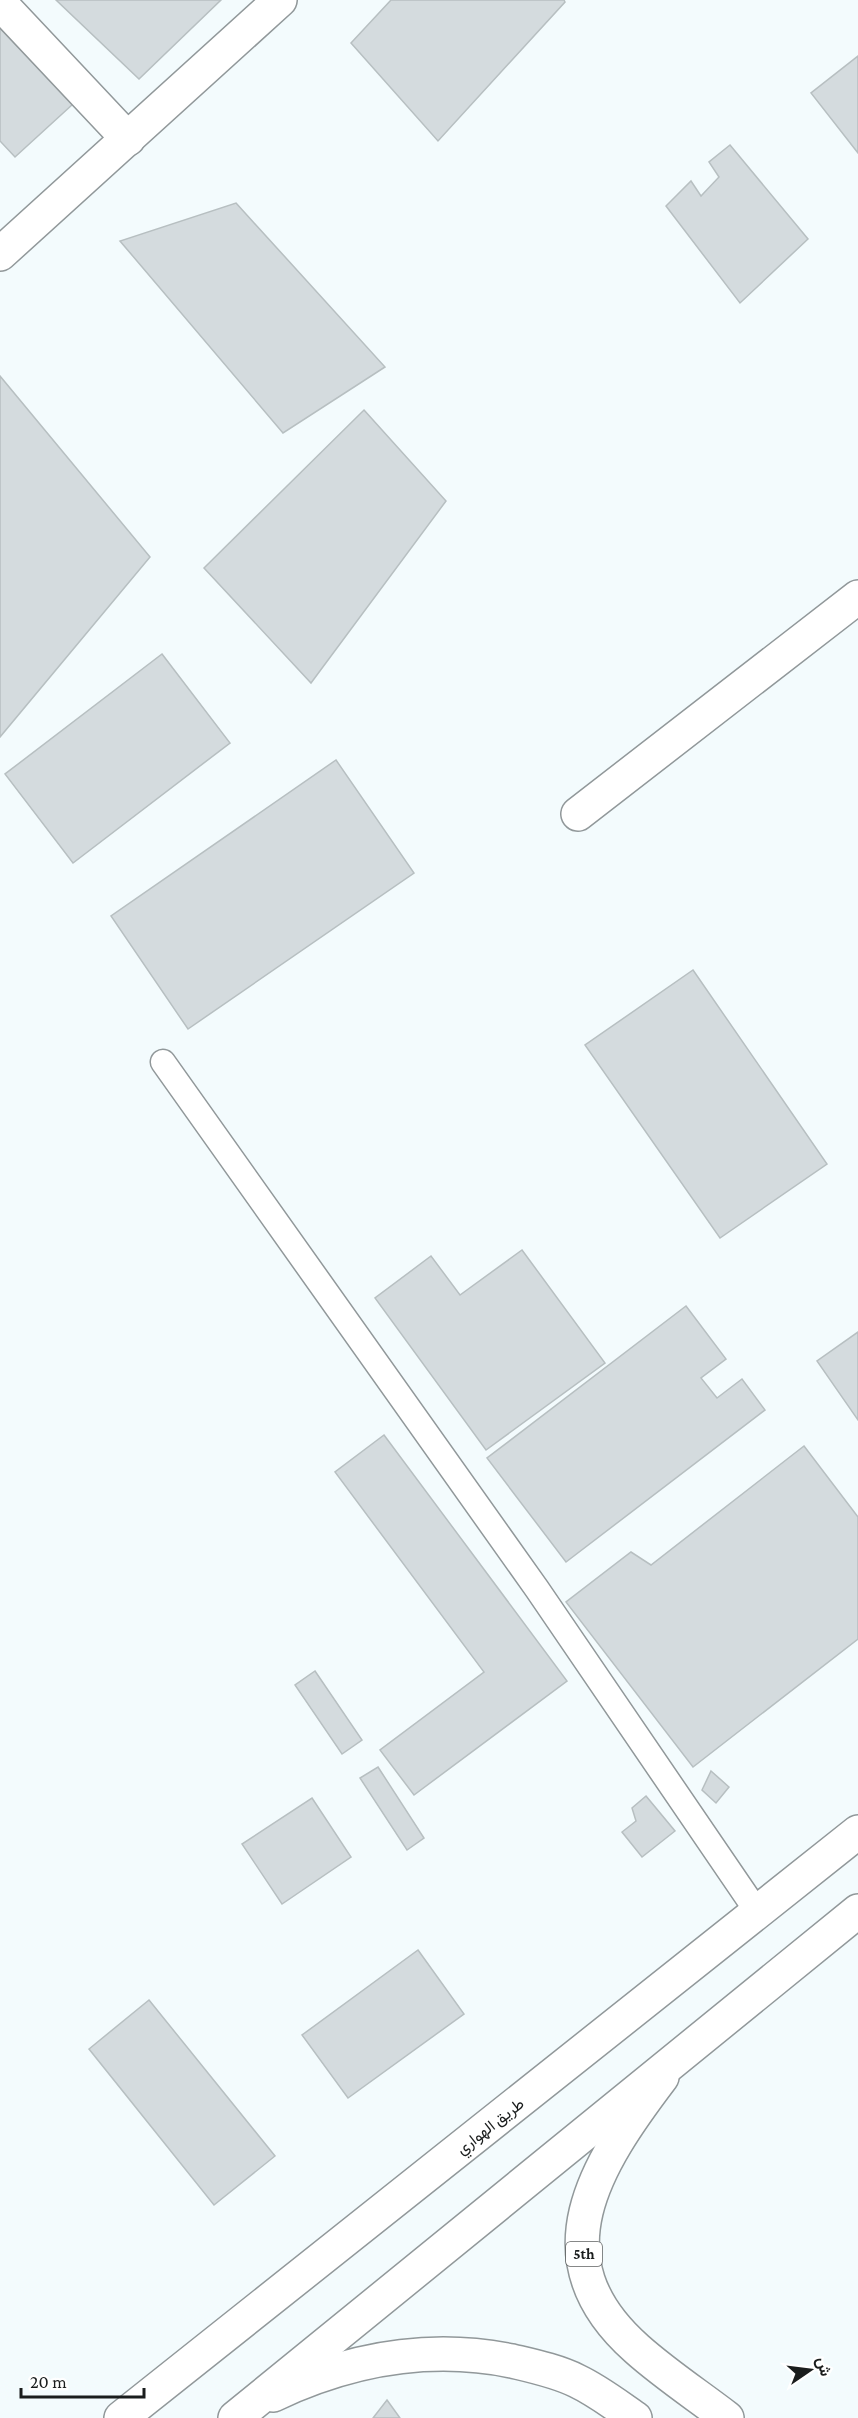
<svg xmlns="http://www.w3.org/2000/svg" width="858" height="2418" viewBox="0 0 858 2418" font-family="'Crimson Pro',Vazirmatn,serif">
  <style>
    .building { fill: #d4dbde; stroke: #b7bfc1; stroke-width: 1.5 }
    .lines { fill: none; stroke-linecap: round; stroke-linejoin: round }
    .lane-casing { stroke: #91989a; stroke-width: 27 }
    .street-casing { stroke: #91989a; stroke-width: 36 }
    .primary-casing { stroke: #91989a; stroke-width: 36 }
    .highway-casing { stroke: #91989a; stroke-width: 36 }
    .lane { stroke: #fff; stroke-width: 24 }
    .street { stroke: #fff; stroke-width: 33 }
    .primary { stroke: #fff; stroke-width: 33 }
    .highway { stroke: #fff; stroke-width: 33 }
    .labels { text-anchor: middle; dominant-baseline: central; stroke-width: 4.5; stroke-linejoin: round; paint-order: stroke }
    .shield { fill: #fff; stroke: #5f6161; stroke-width: 1.5 }
    .shield-label { font-size: 15px; font-weight: bold; fill: #1a1d1d }
    .street-label { font-size: 16px; fill: #1a1d1d; stroke: #fff }
  </style>
  <rect width="100%" height="100%" fill="#f3fbfd"/>
  <g class="building">
    <path d="M56 0H221L139 79Z"/>
    <path d="M391 0H564L565 2 438 141 351 43Z"/>
    <path d="M0 28 73 104 15 157 0 141Z"/>
    <path d="M858 56V153L811 93Z"/>
    <path d="M730 145 808 239 740 303 666 206 691 181 701 196 719 177 709 162Z"/>
    <path d="M236 203 385 367 283 433 120 241Z"/>
    <path d="M0 376 150 557 0 737Z"/>
    <path d="M364 410 446 501 311 683 204 568Z"/>
    <path d="M162 654 230 743 73 863 5 774Z"/>
    <path d="M336 760 414 873 188 1029 111 916Z"/>
    <path d="M693 970 827 1164 720 1238 585 1045Z"/>
    <path d="M522 1250 605 1363 486 1450 375 1298 431 1256 460 1295Z"/>
    <path d="M686 1306 726 1359 701 1378 717 1398 742 1379 765 1410 566 1562 487 1458Z"/>
    <path d="M858 1332V1420L817 1361Z"/>
    <path d="M384 1435 567 1681 414 1795 380 1750 484 1672 335 1472Z"/>
    <path d="M804 1446 858 1517V1639L693 1767 566 1602 631 1552 651 1565Z"/>
    <path d="M315 1671 362 1740 342 1754 295 1685Z"/>
    <path d="M378 1767 424 1838 407 1850 360 1778Z"/>
    <path d="M711 1771 729 1787 716 1803 702 1790Z"/>
    <path d="M646 1796 675 1831 642 1857 622 1832 636 1821 632 1808Z"/>
    <path d="M312 1798 351 1857 282 1904 242 1844Z"/>
    <path d="M418 1950 464 2014 348 2098 302 2035Z"/>
    <path d="M149 2000 275 2156 214 2205 89 2049Z"/>
    <path d="M387 2400 400 2418H373Z"/>
  </g>
  <g class="lines">
    <defs>
      <path id="lane" d="M163 1062 537 1589 758 1913"/>
      <g id="street">
        <path d="M0 3 128 139"/>
        <path d="M0 254 280 0"/>
        <path d="M578 814 858 597"/>
      </g>
      <g id="primary">
        <path d="M662 2077C596 2164 534 2258 637 2349 665 2374 697 2395 727 2418"/>
        <path d="M273 2395C349 2359 428 2344 512 2361 533 2366 557 2371 577 2381 598 2391 616 2405 635 2418"/>
      </g>
      <g id="highway">
        <path d="M121 2418 858 1832"/>
        <path d="M235 2418 858 1911"/>
      </g>
    </defs>
    <use href="#lane" class="lane-casing"/>
    <use href="#street" class="street-casing"/>
    <use href="#primary" class="primary-casing"/>
    <use href="#highway" class="highway-casing"/>
    <use href="#lane" class="lane"/>
    <use href="#street" class="street"/>
    <use href="#primary" class="primary"/>
    <use href="#highway" class="highway"/>
  </g>
  <g class="labels">
    <rect class="shield" x="566" y="2242" width="36" height="24" rx="4.5"/>
    <g class="shield-label">
      <text x="584" y="2254">5th</text>
    </g>
    <g class="street-label">
      <text transform="translate(490 2126) rotate(-38)">طريق الهواري</text>
    </g>
  </g>
  <g transform="translate(810 2370) rotate(76)" stroke="#ffffff" stroke-width="4.5" paint-order="stroke">
  <path d="M0-4.5L10 22L0 15L-10 22Z" fill="#1a1d1d"/>
  <text y="-9" font-size="16" font-weight="bold" text-anchor="middle" fill="#1a1d1d">ش</text>
  </g>
  <path d="M21 2388v9h123v-9" fill="none" stroke="#1a1d1d" stroke-width="3"/>
  <text x="30" y="2388" font-size="18" fill="#1a1d1d" stroke="#ffffff" stroke-width="4.5" paint-order="stroke">20 m</text>
</svg>
